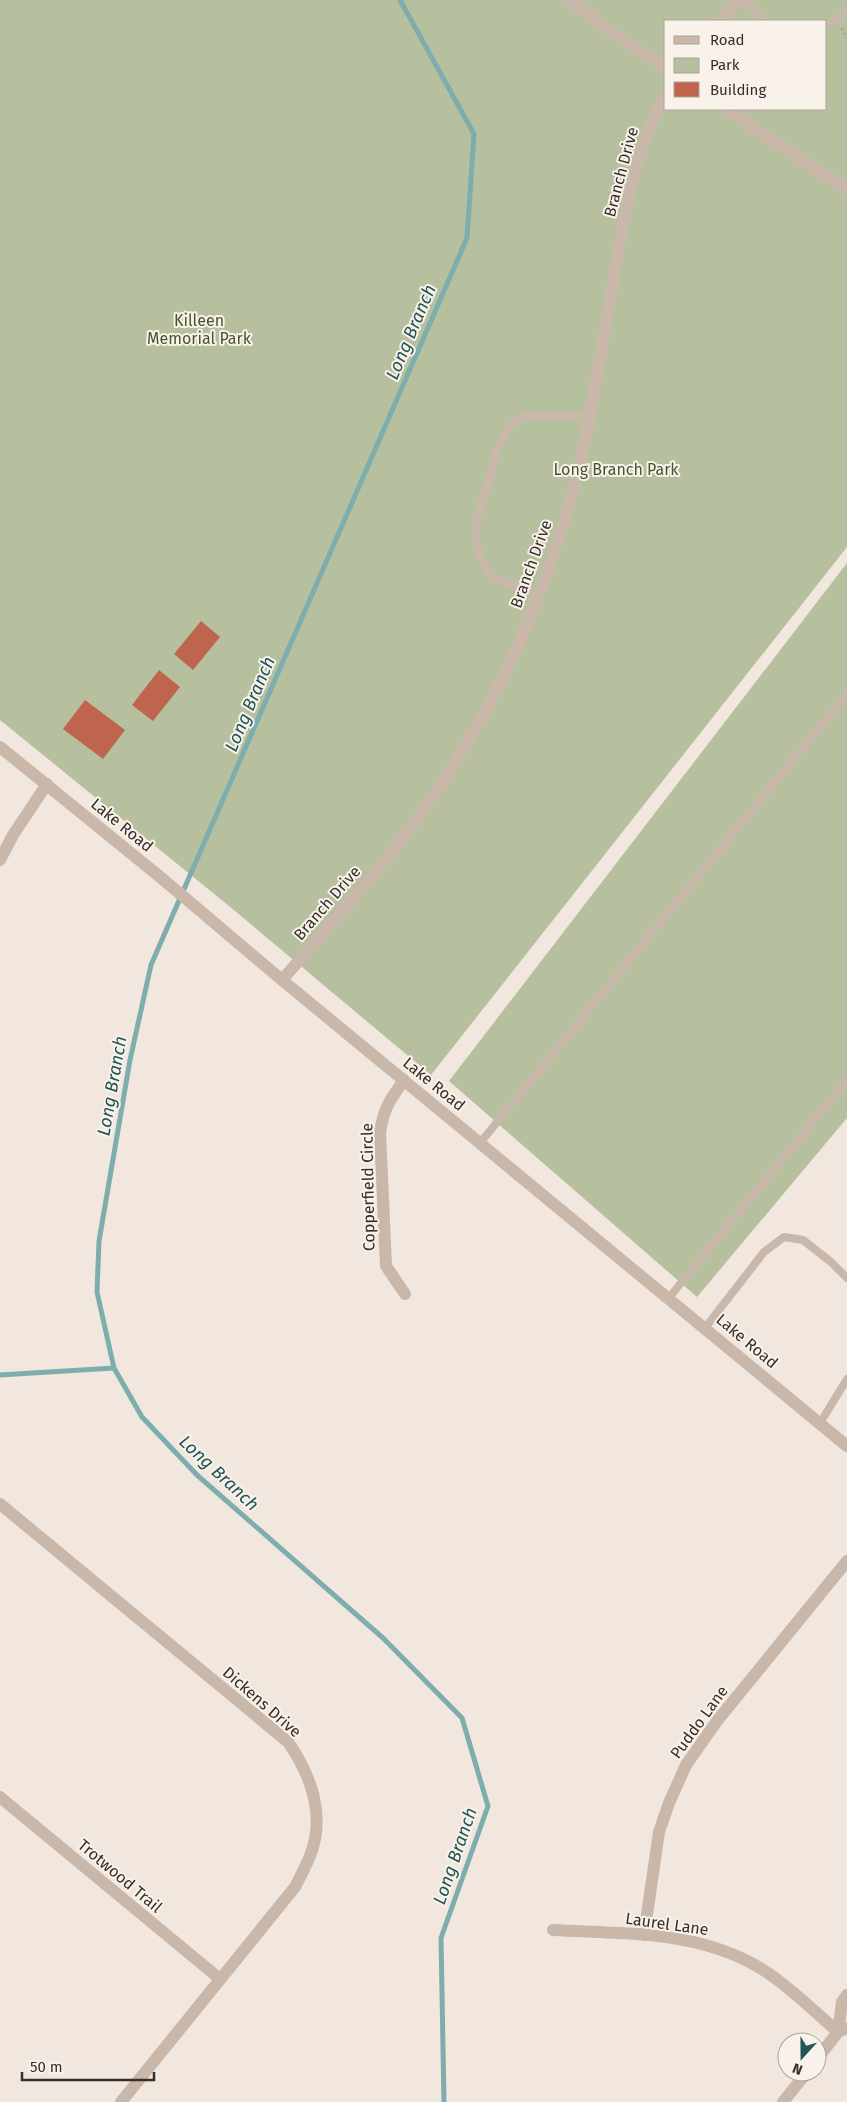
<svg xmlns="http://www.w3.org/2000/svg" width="847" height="2102" viewBox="0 0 847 2102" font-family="'Fira Sans',sans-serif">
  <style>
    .green { fill: #b6c09e; fill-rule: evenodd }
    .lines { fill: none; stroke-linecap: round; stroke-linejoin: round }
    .stream { stroke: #7eadad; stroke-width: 5 }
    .building { fill: #bf654d }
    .path { stroke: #b5a194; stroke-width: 3; stroke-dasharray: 2.5 2.5; stroke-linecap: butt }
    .service { stroke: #c9b7aa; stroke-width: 8 }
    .minor { stroke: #c9b7aa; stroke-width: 12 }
    .tertiary { stroke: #c9b7aa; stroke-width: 12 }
    .labels { text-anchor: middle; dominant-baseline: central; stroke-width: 4; stroke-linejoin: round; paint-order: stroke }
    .street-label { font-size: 16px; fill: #372d29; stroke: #f9f2ea }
    .park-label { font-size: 16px; fill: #47542e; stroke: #f9f2ea }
    .water-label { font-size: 18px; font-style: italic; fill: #215556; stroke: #f9f2ea }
  </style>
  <rect width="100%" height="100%" fill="#f1e7de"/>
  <g class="green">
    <path d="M0 0H847V547L431 1075 229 906 0 720ZM666 21H826V109H666Z"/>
    <path d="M847 563V1118L697 1297 449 1081Z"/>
  </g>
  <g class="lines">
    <g class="stream">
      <path d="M400 0 474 134 467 238 151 965 130 1060 99 1241 97 1292 114 1368 142 1417 197 1475 383 1638 462 1718 488 1806 441 1938 444 2102"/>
      <path d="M0 1375 114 1368"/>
    </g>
  </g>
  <g class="building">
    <path d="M201 621 220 637 193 670 174 654Z"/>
    <path d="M159 670 180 687 153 721 132 705Z"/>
    <path d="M85 700 125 730 103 759 63 729Z"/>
  </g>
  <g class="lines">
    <path class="path" d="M842 28 847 38"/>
    <g class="service">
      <path d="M744 0 765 21"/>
      <path d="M826 25 847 13"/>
      <path d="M538 595 490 576 478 552 476 524 498 448 509 426 525 416H589"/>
      <path d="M480 1143 847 694"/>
      <path d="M668 1299 847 1080"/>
      <path d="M705 1328 764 1252 784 1237 803 1240 831 1262 847 1278"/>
      <path d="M820 1423 847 1379"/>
    </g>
    <g class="minor">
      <path d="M569 0 611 32 666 68"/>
      <path d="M719 21 740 0"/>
      <path d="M726 109 847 190"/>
      <path d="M0 860 13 835 47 784"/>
      <path d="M282 980C328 927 377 874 418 817 498 709 554 580 583 449 596 386 606 322 617 259 627 202 636 145 666 94"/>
      <path d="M404 1080C391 1098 383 1109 380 1133L386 1266 405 1294"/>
      <path d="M0 1504 288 1742C311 1775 326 1816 310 1856 306 1866 300 1877 295 1887L121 2102"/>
      <path d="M0 1797 220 1979"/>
      <path d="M553 1930C627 1934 704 1930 768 1973 793 1990 815 2012 838 2032"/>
      <path d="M644 1935 659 1832 669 1803 686 1765 717 1721 847 1561"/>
      <path d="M838 2032 842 2002 847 1995"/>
      <path d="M817 2059 838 2032 847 2028"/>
      <path d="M783 2102 807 2072"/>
    </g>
    <path class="tertiary" d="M0 747 159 876 282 980 847 1446"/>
  </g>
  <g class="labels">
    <g class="street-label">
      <text transform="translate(621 172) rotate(-75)">Branch Drive</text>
      <text transform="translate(531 564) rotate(-70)">Branch Drive</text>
      <text transform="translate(122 825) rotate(39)">Lake Road</text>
      <text transform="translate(327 903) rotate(-49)">Branch Drive</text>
      <text transform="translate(434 1084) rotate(39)">Lake Road</text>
      <text transform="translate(368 1187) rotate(-91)">Copperfield Circle</text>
      <text transform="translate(747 1341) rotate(40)">Lake Road</text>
      <text transform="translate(262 1702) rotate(41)">Dickens Drive</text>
      <text transform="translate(699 1722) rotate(-54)">Puddo Lane</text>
      <text transform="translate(120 1876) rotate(40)">Trotwood Trail</text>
      <text transform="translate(667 1924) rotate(8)">Laurel Lane</text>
    </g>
    <g class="park-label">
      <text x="199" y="320">Killeen<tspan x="199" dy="18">Memorial Park</tspan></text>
      <text x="616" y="469">Long Branch Park</text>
    </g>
    <g class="water-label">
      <text transform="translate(411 332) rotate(-67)">Long Branch</text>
      <text transform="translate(250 704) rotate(-67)">Long Branch</text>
      <text transform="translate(112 1086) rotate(-80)">Long Branch</text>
      <text transform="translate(219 1473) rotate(43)">Long Branch</text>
      <text transform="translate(455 1856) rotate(-71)">Long Branch</text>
    </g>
  </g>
  <rect x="664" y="20" width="162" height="90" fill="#f9f2ea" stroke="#aba39d"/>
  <rect x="674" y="36" width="25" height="8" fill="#c9b7aa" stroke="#aba39d"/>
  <text x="710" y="45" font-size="15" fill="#372d29">Road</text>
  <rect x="674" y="58" width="25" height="15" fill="#b6c09e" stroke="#aba39d"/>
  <text x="710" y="70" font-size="15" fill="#372d29">Park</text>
  <rect x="674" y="82" width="25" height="15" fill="#bf654d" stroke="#aba39d"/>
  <text x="710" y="95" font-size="15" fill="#372d29">Building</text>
  <g transform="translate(802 2057) rotate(201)"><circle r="24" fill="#f9f2ea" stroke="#aba39d"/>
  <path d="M0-4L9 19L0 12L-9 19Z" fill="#215556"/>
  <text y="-8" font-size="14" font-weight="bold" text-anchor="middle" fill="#372d29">N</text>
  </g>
  <path d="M22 2072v8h132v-8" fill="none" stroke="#372d29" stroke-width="2.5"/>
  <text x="30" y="2072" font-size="15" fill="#372d29" stroke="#f9f2ea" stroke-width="4" paint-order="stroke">50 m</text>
</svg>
